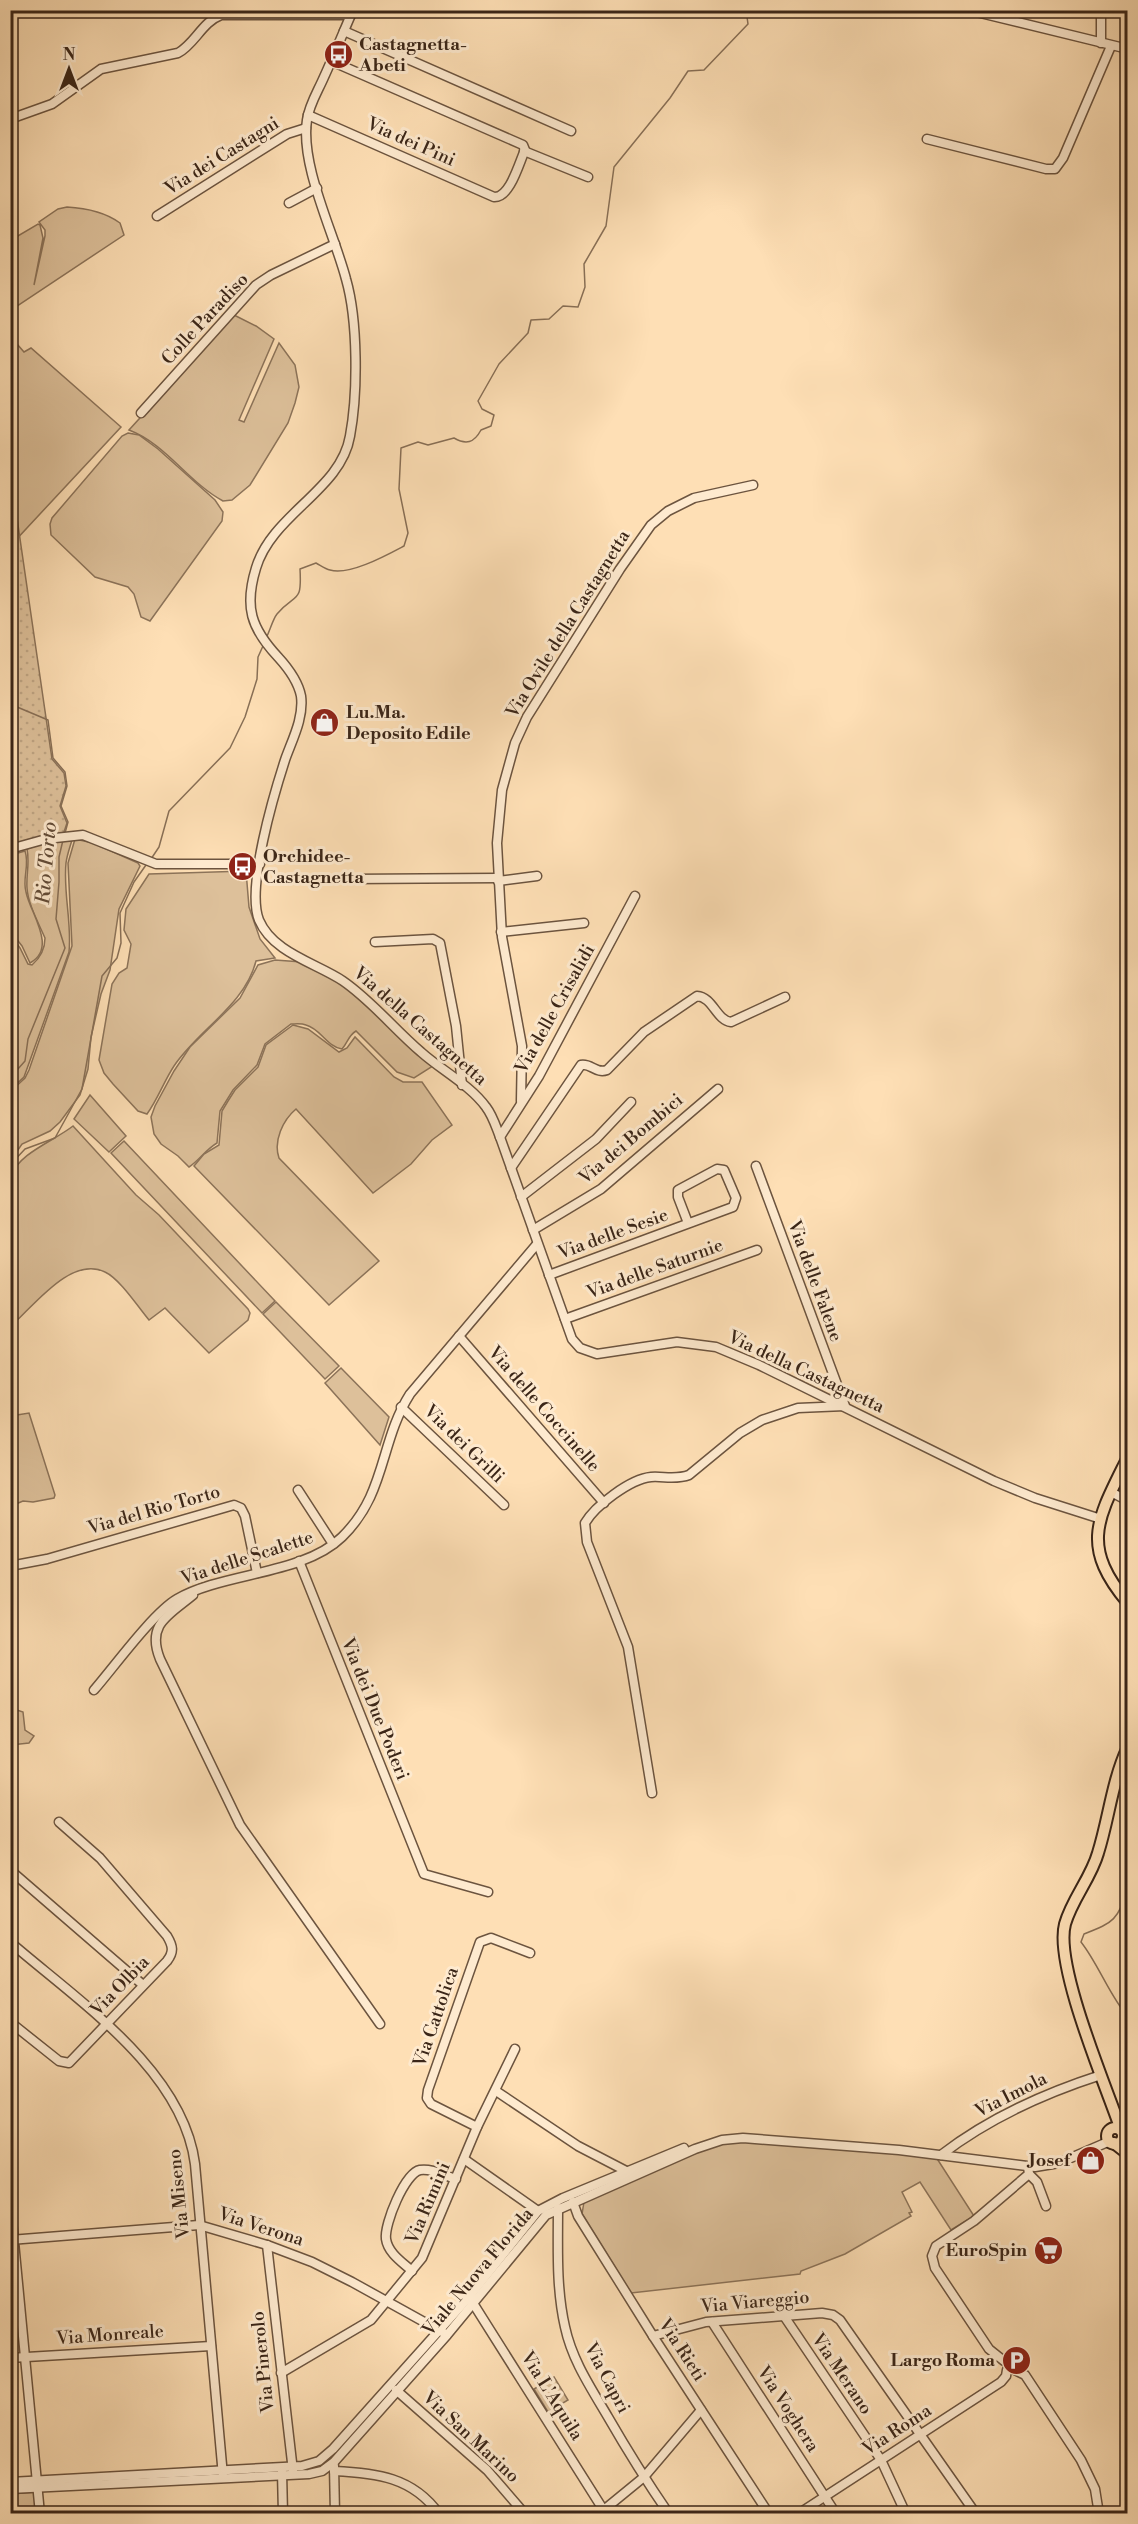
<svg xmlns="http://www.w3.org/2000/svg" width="1138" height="2524" viewBox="0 0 1138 2524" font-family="'Libre Bodoni',serif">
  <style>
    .green { fill: #ddc09a; stroke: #8c7359; stroke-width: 1.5 }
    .park { fill: url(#park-dots); stroke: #8c7359; stroke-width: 1.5 }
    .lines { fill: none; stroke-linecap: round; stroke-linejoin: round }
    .stream { stroke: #886f56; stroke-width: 1.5 }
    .minor-casing { stroke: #6c543f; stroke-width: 11 }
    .major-casing { stroke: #3b2618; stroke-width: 14 }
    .minor { stroke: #feeacf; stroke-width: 8 }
    .major { stroke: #fedfb5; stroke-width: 10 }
    .labels { text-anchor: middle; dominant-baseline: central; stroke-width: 6; stroke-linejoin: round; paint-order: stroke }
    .poi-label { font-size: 18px; font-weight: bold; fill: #3b2618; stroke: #feeacf; text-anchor: start }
    .street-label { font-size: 18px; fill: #3b2618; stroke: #feeacf }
    .water-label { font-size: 20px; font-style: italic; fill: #624b37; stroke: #feeacf }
  </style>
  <defs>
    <pattern id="park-dots" width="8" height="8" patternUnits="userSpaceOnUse" patternTransform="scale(1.5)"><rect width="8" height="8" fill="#ddc09a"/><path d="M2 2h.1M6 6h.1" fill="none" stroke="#bfa584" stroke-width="1.8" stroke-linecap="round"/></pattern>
  </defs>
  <rect width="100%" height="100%" fill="#fedfb5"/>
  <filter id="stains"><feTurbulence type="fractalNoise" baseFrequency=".00333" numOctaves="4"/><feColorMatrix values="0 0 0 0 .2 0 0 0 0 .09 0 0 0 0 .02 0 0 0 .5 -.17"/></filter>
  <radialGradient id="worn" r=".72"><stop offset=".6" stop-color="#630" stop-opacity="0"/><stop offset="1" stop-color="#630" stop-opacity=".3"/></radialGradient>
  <g class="green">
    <path d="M67 207C85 208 105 212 120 223L124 235 11 310V240L38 224 40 225 43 238 34 285 45 236V230L39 222 58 209Z"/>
    <path d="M234 315 256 326 274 339 239 420 244 422 279 343 295 365 299 387 295 403 288 423 250 485 232 500 223 501C188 482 166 444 129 430Z"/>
    <path d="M10 336 24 352 31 348 121 427 12 544Z"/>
    <path d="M128 433 139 435 158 449 215 500 223 512 222 521 150 621 141 617 134 594 128 587 95 577 51 535 50 524 52 518 122 436Z"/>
    <path d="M75 839 93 843 138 863 140 866 119 909 110 970 101 994 91 1037 88 1069 80 1095 60 1122 50 1131 22 1144 11 1160V1091L25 1078 29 1070 72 946 68 863Z"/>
    <path d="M72 840C70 847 67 855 66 863 63 892 72 923 69 952L24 1077 11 1089 10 934 20 948 28 964 32 965C40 958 45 948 45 938 38 922 28 904 27 888 26 874 30 863 27 849L40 844Z"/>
    <path d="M25 851C30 865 22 878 26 892 30 913 58 948 30 963L22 946 11 932V855Z"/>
    <path d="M246 871 249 907 260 939 275 958 256 961C245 1005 198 1030 174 1066 164 1081 158 1099 147 1114L138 1111 113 1084 104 1073 99 1060 112 984 119 973 127 968 131 944 124 930 126 909 149 874Z"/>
    <path d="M275 960 302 962 340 982 433 1066 414 1078 397 1072 356 1031C348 1036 348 1042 342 1049 326 1046 321 1029 306 1025 301 1023 295 1024 291 1024L265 1044 257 1065 233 1090 220 1111 217 1143C205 1150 199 1161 189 1167L178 1156 161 1144 154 1134 151 1117 155 1106 174 1071 190 1047 240 998 258 965Z"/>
    <path d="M293 1025 308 1029 339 1052 347 1048 355 1037 394 1077 403 1082H422L452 1125 432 1140 411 1164 373 1193 296 1109C283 1120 273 1141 279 1158L379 1261 329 1305 194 1166 204 1154 219 1145 222 1111 228 1101 235 1090 258 1067 266 1045Z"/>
    <path d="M90 1095 126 1136 109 1152 74 1119Z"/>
    <path d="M73 1126 136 1195 159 1215 248 1309 250 1313 248 1320 209 1353 165 1308 149 1320C138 1307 120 1279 105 1272 71 1255 33 1307 11 1326V1176C19 1153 54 1141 73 1126Z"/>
    <path d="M124 1141 275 1301 262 1313 111 1153Z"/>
    <path d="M276 1302 339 1366 325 1379 263 1314Z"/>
    <path d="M341 1368 389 1417 380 1445 325 1383Z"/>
    <path d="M29 1413 55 1495 54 1498 33 1502 23 1501 11 1506V1416Z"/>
    <path d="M11 1708 23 1712 25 1730 34 1736 29 1743 11 1745Z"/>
    <path d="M747 2141 936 2157 974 2216 951 2230 920 2182 902 2192 912 2212 909 2213 911 2216 845 2254 801 2271 800 2274 631 2293 582 2214 584 2202 588 2198 711 2147 731 2142Z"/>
    <path d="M554 2377 568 2400 548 2412 534 2389Z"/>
    <path d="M35 2492 37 2513 11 2514V2494Z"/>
  </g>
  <path class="park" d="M10 470 52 759 64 773 66 786 60 806 67 823 63 835 10 848Z"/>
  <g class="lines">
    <g class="stream">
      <path d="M267 636C270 630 273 619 277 614 296 592 302 605 300 569L316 563C320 565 325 569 330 570 349 576 387 555 404 546L408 533 399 489 401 448 418 442 428 445 454 438C466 445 474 443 481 430L491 426 494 415 482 409 478 401 499 364 528 333 531 320 549 319 563 306 578 307 585 287 584 264 606 226 614 167 670 98 688 71 704 70 748 24 746 10"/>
      <path d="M10 704 48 720 53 758 65 772 67 786 61 806 68 822 65 833"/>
      <path d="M151 859 159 847 169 811 230 748 245 717 257 679 258 657 263 646"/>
      <path d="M10 1078 25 1061 28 1039 65 948 56 919 59 882V857L63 840"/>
      <path d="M10 1165 25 1149 55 1138 82 1089 102 976 117 958 121 943 120 913 134 882 146 865"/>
      <path d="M1128 1889C1117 1920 1115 1922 1084 1934L1081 1942C1099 1965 1109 1995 1128 2017"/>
    </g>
    <defs>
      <g id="minor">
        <path d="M353 10C343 33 334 55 324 77 318 91 309 105 307 120 300 166 334 233 346 279 358 321 358 393 350 436 341 490 272 514 256 568 244 607 251 628 278 657 289 669 298 681 301 696 304 718 292 740 285 760 274 794 246 888 259 920 273 953 316 963 343 981 372 1001 394 1029 421 1052 441 1070 470 1085 486 1107 493 1116 496 1127 500 1137L572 1339 580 1348 597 1354 677 1342 716 1347 759 1365 994 1481 1035 1498 1101 1519"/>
        <path d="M968 10 1128 49"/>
        <path d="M344 31 571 131"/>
        <path d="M1101 43V10"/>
        <path d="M308 115 494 197C510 198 519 163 525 150L523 145 331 61"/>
        <path d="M10 119 52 104 101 69 178 53C195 44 202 22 221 15H351"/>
        <path d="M927 139 1046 169H1055L1063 158 1111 46"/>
        <path d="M524 151 588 177"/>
        <path d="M289 203 317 188"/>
        <path d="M157 216 287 134 306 128"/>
        <path d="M141 413 256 285 271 275 335 244"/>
        <path d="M10 849 46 839 83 835 156 864H260"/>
        <path d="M349 879 498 878"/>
        <path d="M498 881 537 876"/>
        <path d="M501 932 584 923"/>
        <path d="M375 942 433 939 440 943 456 1026 462 1085"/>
        <path d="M521 1101 522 1046 502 937 497 843 502 790 515 743 527 717 620 569 651 525 668 511 694 498 753 485"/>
        <path d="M500 1137 539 1076 635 896"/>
        <path d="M511 1168 581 1065C591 1063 596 1074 607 1070L644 1032 697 996C713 997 716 1020 731 1022L785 997"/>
        <path d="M521 1197 596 1139 631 1102"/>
        <path d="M533 1230 601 1189 718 1089"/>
        <path d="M549 1275 733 1207 736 1198 724 1170 717 1169 678 1190V1197L688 1223"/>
        <path d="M565 1319 757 1250"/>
        <path d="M459 1336 604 1503"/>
        <path d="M401 1407 504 1505"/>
        <path d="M298 1490 333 1544"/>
        <path d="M1111 1492 1128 1501"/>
        <path d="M299 1561 424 1874 488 1892"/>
        <path d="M10 1566 47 1559 234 1505 241 1508 245 1516 257 1573"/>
        <path d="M193 1595C169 1615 146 1624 160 1659L240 1825 380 2024"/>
        <path d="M94 1690C114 1667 153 1613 177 1599 224 1572 303 1575 342 1537 387 1493 379 1443 410 1394L537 1244"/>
        <path d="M652 1793 628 1647 587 1542 585 1523C595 1506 630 1479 651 1477 663 1476 676 1480 689 1475L740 1433 762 1420 798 1408 845 1406 756 1166"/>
        <path d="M10 1870 143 1985"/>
        <path d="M10 1942C77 2000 183 2070 195 2164L223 2476"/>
        <path d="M10 2022 59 2061 69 2063 167 1961C174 1952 173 1946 167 1936L100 1858 59 1822"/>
        <path d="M496 2091 578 2146 628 2172"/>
        <path d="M477 2127 431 2104 427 2098 428 2090 480 1942 491 1938 530 1953"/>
        <path d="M941 2155C989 2118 1045 2093 1101 2075"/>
        <path d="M464 2159 538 2211"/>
        <path d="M1029 2174 1037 2182 1046 2206"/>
        <path d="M10 2200 40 2514"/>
        <path d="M573 2202 578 2216 653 2336 769 2514"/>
        <path d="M558 2208C558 2247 556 2288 565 2327 572 2360 591 2388 608 2417 627 2450 647 2482 669 2514"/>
        <path d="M10 2240 199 2225 267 2245 312 2262 352 2282 444 2333"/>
        <path d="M267 2245 293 2471"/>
        <path d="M412 2271C402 2262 388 2253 386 2239 384 2224 405 2173 420 2170 432 2168 445 2176 456 2179"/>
        <path d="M471 2300 606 2514"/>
        <path d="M784 2316 881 2460 906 2514"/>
        <path d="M712 2322 836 2514"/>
        <path d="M653 2336 706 2322 822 2313 833 2315 840 2320 976 2514"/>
        <path d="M10 2358 211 2346"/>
        <path d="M1004 2361 989 2349 935 2268 932 2256 936 2246 974 2221 1029 2174 1028 2167"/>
        <path d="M1009 2367 1025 2375 1081 2460 1095 2489 1099 2514"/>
        <path d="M281 2373 371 2320 422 2258 477 2127 515 2049"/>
        <path d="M396 2390 487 2470 525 2514"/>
        <path d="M334 2466 335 2514"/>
        <path d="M334 2471C376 2473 413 2477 439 2514"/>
        <path d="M282 2472 283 2514"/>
        <path d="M10 2482 302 2466 319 2461 333 2449 469 2297 538 2211 563 2198 684 2148"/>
        <path d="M10 2489 309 2474 322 2471 334 2462 447 2335 546 2215 695 2149 722 2140 743 2138 899 2150 1035 2167 1059 2163 1110 2141"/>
        <path d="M600 2513 644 2477 701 2410"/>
        <path d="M798 2514 1001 2382 1006 2376 1007 2370"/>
      </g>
      <g id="major">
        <path d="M1128 1457C1098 1518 1079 1545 1128 1603"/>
        <circle cx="1115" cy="2136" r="8"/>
        <path d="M1121 2130C1106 2086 1054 1965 1065 1924 1072 1899 1091 1878 1098 1853 1109 1818 1112 1781 1128 1747"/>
        <path d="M1114 2143 1128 2154"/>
      </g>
    </defs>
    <use href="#minor" class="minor-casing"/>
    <use href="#major" class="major-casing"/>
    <use href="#minor" class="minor"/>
    <use href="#major" class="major"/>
  </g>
  <defs>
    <symbol id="bus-disc" viewBox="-11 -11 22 22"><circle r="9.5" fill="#8f2418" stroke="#feeacf"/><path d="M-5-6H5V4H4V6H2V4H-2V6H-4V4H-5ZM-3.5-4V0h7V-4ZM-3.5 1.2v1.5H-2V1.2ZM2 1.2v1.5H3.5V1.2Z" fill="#fff"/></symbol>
    <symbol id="shop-disc" viewBox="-11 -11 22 22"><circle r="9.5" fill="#8f2418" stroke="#feeacf"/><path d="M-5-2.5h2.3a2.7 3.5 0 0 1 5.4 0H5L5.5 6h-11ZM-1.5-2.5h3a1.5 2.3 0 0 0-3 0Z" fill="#fff"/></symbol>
    <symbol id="supermarket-disc" viewBox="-11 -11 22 22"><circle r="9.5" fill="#8f2418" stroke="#feeacf"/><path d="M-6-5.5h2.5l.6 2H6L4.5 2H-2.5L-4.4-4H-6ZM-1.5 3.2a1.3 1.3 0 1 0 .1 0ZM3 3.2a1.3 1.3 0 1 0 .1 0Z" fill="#fff"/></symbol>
    <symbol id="parking-disc" viewBox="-11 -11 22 22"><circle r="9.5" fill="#8f2418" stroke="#feeacf"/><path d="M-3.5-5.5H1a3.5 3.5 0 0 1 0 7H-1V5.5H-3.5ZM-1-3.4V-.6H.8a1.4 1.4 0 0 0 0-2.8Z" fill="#fff"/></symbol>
  </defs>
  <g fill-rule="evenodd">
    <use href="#bus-disc" x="322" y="38" width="33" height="33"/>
    <use href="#shop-disc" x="308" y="706" width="33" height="33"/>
    <use href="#bus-disc" x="226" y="850" width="33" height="33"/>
    <use href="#shop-disc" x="1074" y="2144" width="33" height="33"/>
    <use href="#supermarket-disc" x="1032" y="2234" width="33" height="33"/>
    <use href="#parking-disc" x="1000" y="2344" width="33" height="33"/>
  </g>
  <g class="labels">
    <g class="poi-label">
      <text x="359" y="44">Castagnetta-<tspan x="359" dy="21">Abeti</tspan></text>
      <text x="346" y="712">Lu.Ma.<tspan x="346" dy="21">Deposito Edile</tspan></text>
      <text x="263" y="856">Orchidee-<tspan x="263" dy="21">Castagnetta</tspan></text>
      <text x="1070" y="2160" text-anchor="end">Josef</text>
      <text x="1027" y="2250" text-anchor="end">EuroSpin</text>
      <text x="995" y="2360" text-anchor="end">Largo Roma</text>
    </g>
    <g class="street-label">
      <text transform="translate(411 142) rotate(24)">Via dei Pini</text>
      <text transform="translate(222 156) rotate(-32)">Via dei Castagni</text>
      <text transform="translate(205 319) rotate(-47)">Colle Paradiso</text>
      <text transform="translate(568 624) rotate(-58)">Via Ovile della Castagnetta</text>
      <text transform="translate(555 1009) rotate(-61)">Via delle Crisalidi</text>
      <text transform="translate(420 1026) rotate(41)">Via della Castagnetta</text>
      <text transform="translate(631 1139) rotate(-40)">Via dei Bombici</text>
      <text transform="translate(613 1234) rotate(-20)">Via delle Sesie</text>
      <text transform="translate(655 1269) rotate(-20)">Via delle Saturnie</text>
      <text transform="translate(815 1281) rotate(70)">Via delle Falene</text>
      <text transform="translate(806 1372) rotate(25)">Via della Castagnetta</text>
      <text transform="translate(544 1409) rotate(49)">Via delle Coccinelle</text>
      <text transform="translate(464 1444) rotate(44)">Via dei Grilli</text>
      <text transform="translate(154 1510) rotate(-16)">Via del Rio Torto</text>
      <text transform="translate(247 1558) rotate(-18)">Via delle Scalette</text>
      <text transform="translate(375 1709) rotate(68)">Via dei Due Poderi</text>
      <text transform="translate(120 1986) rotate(-46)">Via Olbia</text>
      <text transform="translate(436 2017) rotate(-71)">Via Cattolica</text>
      <text transform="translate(1011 2095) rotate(-27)">Via Imola</text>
      <text transform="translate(179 2194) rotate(-96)">Via Miseno</text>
      <text transform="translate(428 2203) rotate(-67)">Via Rimini</text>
      <text transform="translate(261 2227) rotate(18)">Via Verona</text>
      <text transform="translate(478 2272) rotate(-50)">Viale Nuova Florida</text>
      <text transform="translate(755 2302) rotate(-5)">Via Viareggio</text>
      <text transform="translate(110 2335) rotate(-4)">Via Monreale</text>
      <text transform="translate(682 2350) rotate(57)">Via Rieti</text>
      <text transform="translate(263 2362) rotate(-96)">Via Pinerolo</text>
      <text transform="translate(842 2374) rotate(56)">Via Merano</text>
      <text transform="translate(607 2378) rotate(62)">Via Capri</text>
      <text transform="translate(552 2396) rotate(58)">Via L'Aquila</text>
      <text transform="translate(788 2409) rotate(57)">Via Voghera</text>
      <text transform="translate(897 2430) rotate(-33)">Via Roma</text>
      <text transform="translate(471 2437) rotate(43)">Via San Marino</text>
    </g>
    <g class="water-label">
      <text transform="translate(47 863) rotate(-85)">Rio Torto</text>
    </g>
  </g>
  <rect width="1138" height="2524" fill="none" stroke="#fedfb5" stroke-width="36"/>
  <rect x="12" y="12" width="1114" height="2500" fill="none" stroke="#3b2618" stroke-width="3"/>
  <rect x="18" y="18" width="1102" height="2488" fill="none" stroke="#3b2618" stroke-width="1.5"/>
  <g transform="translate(69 69)" stroke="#feeacf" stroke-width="4.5" paint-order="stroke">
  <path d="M0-4.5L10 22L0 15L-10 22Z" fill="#3b2618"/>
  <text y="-9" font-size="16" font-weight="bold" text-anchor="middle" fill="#3b2618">N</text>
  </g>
  <rect width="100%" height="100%" filter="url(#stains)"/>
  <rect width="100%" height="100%" fill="url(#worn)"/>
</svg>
